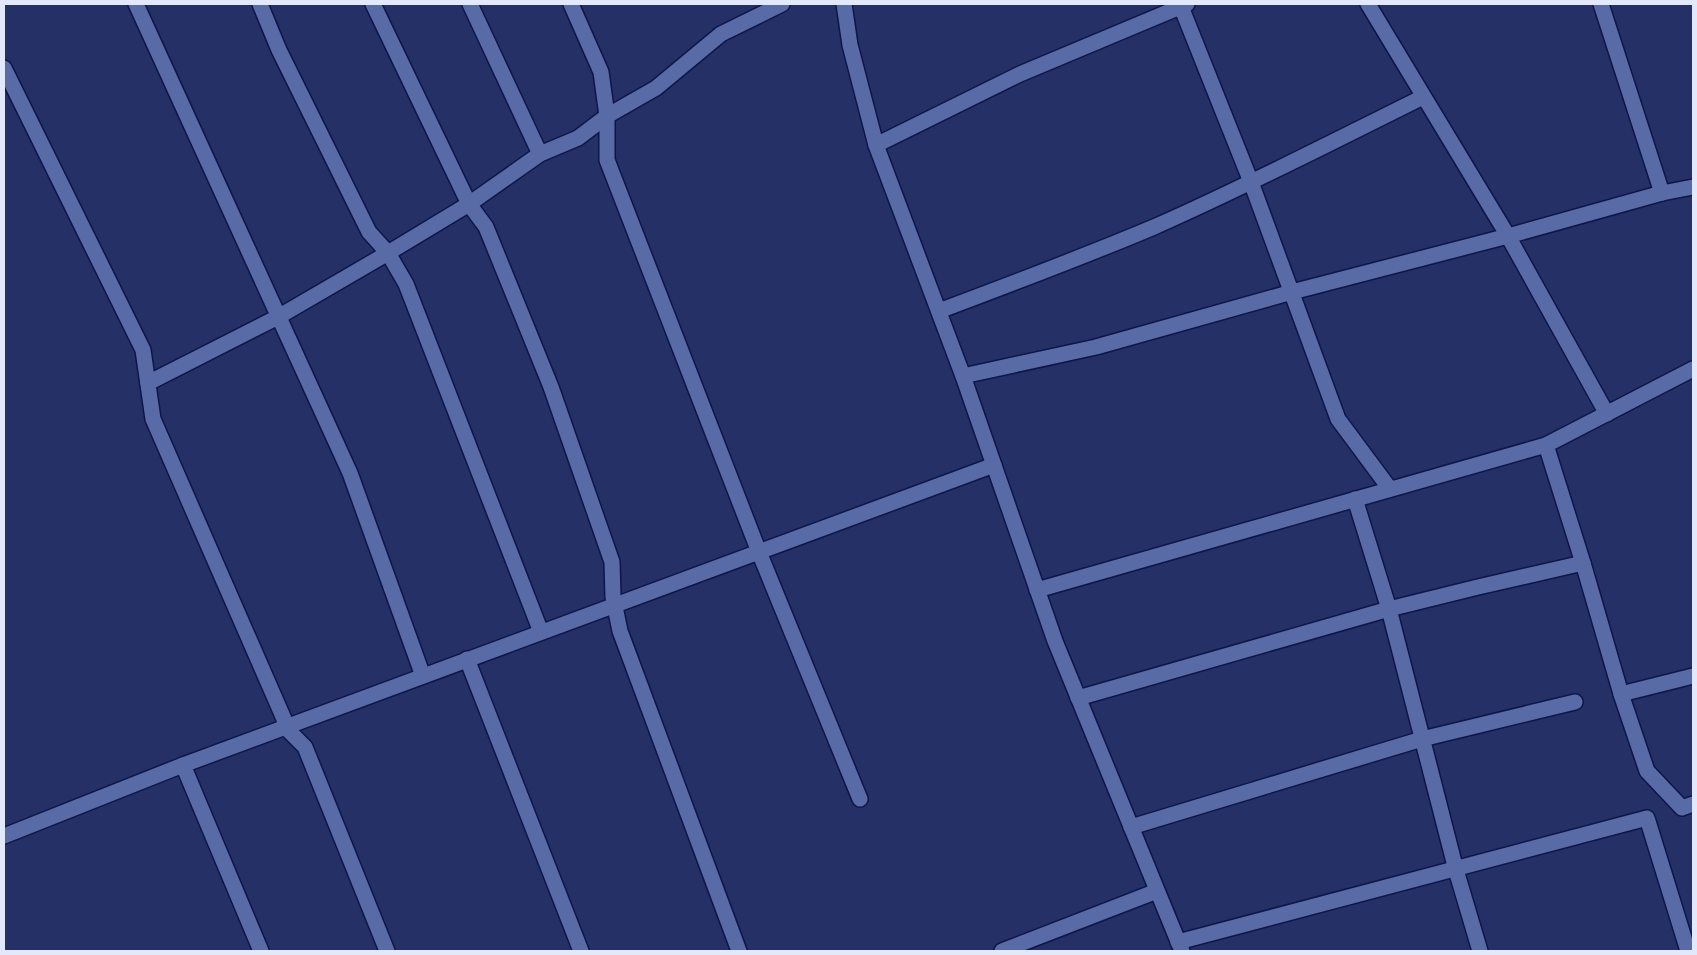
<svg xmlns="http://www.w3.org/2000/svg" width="1697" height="955" viewBox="0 0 1697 955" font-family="'Exo 2',sans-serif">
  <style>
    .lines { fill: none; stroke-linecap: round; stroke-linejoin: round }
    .street-casing { stroke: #0e1649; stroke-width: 18 }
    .secondary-casing { stroke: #0e1649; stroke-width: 18 }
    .street { stroke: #596ba6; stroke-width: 15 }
    .secondary { stroke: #596ba6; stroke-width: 15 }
  </style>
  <rect width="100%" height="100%" fill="#243066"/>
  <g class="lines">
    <defs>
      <g id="street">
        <path d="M136 4 350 473 423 676"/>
        <path d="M260 4 279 50 369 232 388 253 406 284 541 632"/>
        <path d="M373 4 469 204 486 227 551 387 612 562 613 597 620 631 739 951"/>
        <path d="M470 4 540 154"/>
        <path d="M571 4 601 72 607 116V160L759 552 860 799"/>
        <path d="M1180 4 1251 182 1338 419 1390 489"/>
        <path d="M1368 4 1508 236 1607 414"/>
        <path d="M1601 4 1662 193"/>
        <path d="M4 68 143 350 153 419 284 719 285 727 305 747 387 951"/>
        <path d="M876 145 1020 74 1187 4"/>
        <path d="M939 311C1011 284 1083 257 1154 227 1245 187 1334 141 1423 97"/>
        <path d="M963 376 1096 347 1292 292 1508 236 1662 193 1693 187"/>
        <path d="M148 383 278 317 388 253 469 204 540 154 578 138 607 116 656 88 721 34 782 4"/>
        <path d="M1546 445 1583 563 1621 694 1647 771 1682 808 1693 804"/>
        <path d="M1355 499 1389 609 1456 870 1480 951"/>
        <path d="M1037 590 1546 445 1693 369"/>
        <path d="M467 659 581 951"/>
        <path d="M1621 694 1693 676"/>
        <path d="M1078 698 1389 609 1478 587 1583 563"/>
        <path d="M183 765 261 951"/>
        <path d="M1131 827 1422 739 1575 702"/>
        <path d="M4 836 183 765 994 465"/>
        <path d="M1178 942 1647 818 1688 951"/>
        <path d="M1002 951 1157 891"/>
      </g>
      <path id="secondary" d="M844 4 850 45 876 145 963 376 1055 641 1182 951"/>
    </defs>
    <use href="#street" class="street-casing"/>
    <use href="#secondary" class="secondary-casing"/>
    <use href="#street" class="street"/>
    <use href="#secondary" class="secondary"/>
  </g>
  <rect width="1697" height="955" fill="none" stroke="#e2e9fd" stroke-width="10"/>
</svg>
